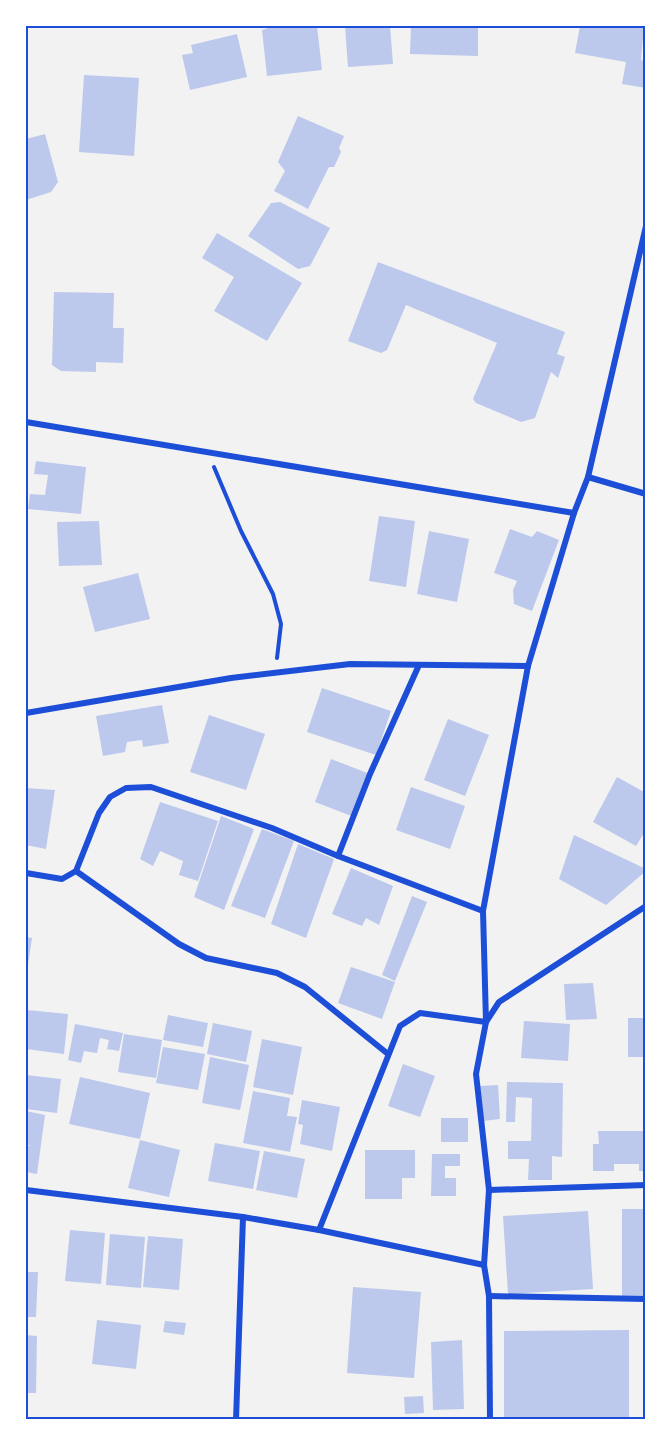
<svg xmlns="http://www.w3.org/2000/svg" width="671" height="1445" viewBox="0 0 671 1445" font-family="Inter,sans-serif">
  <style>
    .building { fill: #bdc9ec }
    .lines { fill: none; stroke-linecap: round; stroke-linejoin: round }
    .path { stroke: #1d4ed8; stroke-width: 4 }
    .minor { stroke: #1d4ed8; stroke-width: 6 }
    .neatline { fill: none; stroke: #1d4ed8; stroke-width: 2 }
  </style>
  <rect width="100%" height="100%" fill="#f2f2f2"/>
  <g class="building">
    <path d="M274 26H317L322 70 267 76 262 30Z"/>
    <path d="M345 26H390L393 64 348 67Z"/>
    <path d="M411 26H478V56L410 54Z"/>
    <path d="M580 26H644L641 60 646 62V88L622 84 626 62 575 53Z"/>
    <path d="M237 34 247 77 190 90 182 55 193 53 191 45Z"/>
    <path d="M84 75 139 78 134 156 79 152Z"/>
    <path d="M298 116 344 136 339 148 341 152 334 167H329L308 209 274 191 285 171 278 162Z"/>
    <path d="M45 134 58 182 51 192 26 200V139Z"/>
    <path d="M280 202 330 228 310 266 298 269 248 236 271 203Z"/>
    <path d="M217 233 302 283 267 341 214 311 234 277 202 258Z"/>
    <path d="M378 262 565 332 557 354 565 357 558 378 551 372 535 418 521 422 476 403 473 399 497 343 406 305 387 350 381 353 348 341Z"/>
    <path d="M54 292 114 293 113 328H124L123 363 96 362V372L61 371 52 365Z"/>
    <path d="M36 461 86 467 81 514 28 509 30 494 45 495 48 475 34 474Z"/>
    <path d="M379 516 415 521 406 587 369 581Z"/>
    <path d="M99 521 102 565 59 566 57 522Z"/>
    <path d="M510 529 532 537 537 531 559 540 532 611 514 604 513 590 517 581 494 573Z"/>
    <path d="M429 531 469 539 457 602 417 594Z"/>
    <path d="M138 573 150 619 95 632 83 587Z"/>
    <path d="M322 688 391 711 376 755 307 732Z"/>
    <path d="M162 705 169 743 143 747 142 740 127 742 125 752 103 756 96 716Z"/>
    <path d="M209 715 265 734 246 790 190 772Z"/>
    <path d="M448 719 489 735 465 796 424 780Z"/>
    <path d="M331 759 370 774 354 817 315 802Z"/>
    <path d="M617 777 646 793V830L636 846 593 822Z"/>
    <path d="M411 787 465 806 450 849 396 830Z"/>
    <path d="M26 788 55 790 46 849 26 845Z"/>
    <path d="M160 802 218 821 198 881 179 875 183 861 160 851 153 866 140 859Z"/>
    <path d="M221 816 254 829 224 910 194 897Z"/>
    <path d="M262 829 294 841 265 918 231 906Z"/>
    <path d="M574 835 646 869V871L606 905 559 879Z"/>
    <path d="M298 844 334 859 306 938 271 924Z"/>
    <path d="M351 868 393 886 379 925 366 918 362 926 332 914Z"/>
    <path d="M412 896 427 902 395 981 382 975Z"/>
    <path d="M26 937 32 938 27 971H26Z"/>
    <path d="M351 967 395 982 382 1019 338 1003Z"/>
    <path d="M593 983 597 1019 566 1020 564 984Z"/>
    <path d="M27 1010 68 1014 64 1054 26 1049Z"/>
    <path d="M168 1015 208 1023 203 1047 163 1040Z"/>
    <path d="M628 1018H645L646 1057H628Z"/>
    <path d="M524 1021 570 1024 568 1061 521 1058Z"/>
    <path d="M213 1023 252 1031 246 1062 207 1054Z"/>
    <path d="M75 1024 123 1033 119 1051 107 1049 109 1040 100 1038 97 1053 84 1051 81 1063 68 1060Z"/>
    <path d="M124 1034 162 1040 156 1078 118 1072Z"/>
    <path d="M262 1039 302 1047 293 1095 253 1087Z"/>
    <path d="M163 1047 205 1054 198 1090 156 1083Z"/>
    <path d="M210 1057 249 1065 240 1110 202 1103Z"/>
    <path d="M403 1064 435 1076 420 1117 388 1106Z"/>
    <path d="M26 1075 61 1079 57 1113 26 1109Z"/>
    <path d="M80 1077 150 1093 140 1139 69 1124Z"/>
    <path d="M507 1082 563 1083 562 1157 552 1156V1180H528L529 1159H508V1141H531L532 1098 516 1097 515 1122H506Z"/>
    <path d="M498 1085 500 1119 483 1121 480 1086Z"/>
    <path d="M253 1091 290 1098 287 1116 297 1117 290 1152 243 1143Z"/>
    <path d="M302 1100 340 1107 332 1151 300 1144 303 1125 298 1124Z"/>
    <path d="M26 1111 45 1115 37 1174 26 1172V1145L32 1146 26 1144Z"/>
    <rect x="441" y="1118" width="27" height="24"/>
    <path d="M598 1131H646V1171H639V1164H614V1171H593V1144H599Z"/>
    <path d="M140 1140 180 1150 169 1197 128 1188Z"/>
    <path d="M215 1143 260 1151 253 1189 208 1181Z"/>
    <path d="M365 1150H415V1178H402V1199H365Z"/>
    <path d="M264 1151 305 1159 297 1198 256 1190Z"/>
    <path d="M432 1154H460V1166H445V1178H456V1196H431Z"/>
    <rect x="622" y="1209" width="24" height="87"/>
    <path d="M588 1211 593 1289 508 1294 503 1216Z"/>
    <path d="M70 1230 105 1233 101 1284 65 1281Z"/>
    <path d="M110 1234 145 1237 141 1288 106 1285Z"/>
    <path d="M148 1236 183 1239 179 1290 143 1287Z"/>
    <path d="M26 1272H38L36 1317H26Z"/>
    <path d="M353 1287 421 1292 414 1378 347 1373Z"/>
    <path d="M97 1320 141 1325 136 1369 92 1364Z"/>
    <path d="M165 1321 186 1323 184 1335 163 1332Z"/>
    <path d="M629 1330V1417L504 1418V1331Z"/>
    <path d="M26 1335 37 1336 36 1393H26Z"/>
    <path d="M462 1340 464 1409 433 1410 431 1342Z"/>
    <path d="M423 1396 424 1413 405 1414 404 1397Z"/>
  </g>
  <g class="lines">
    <path class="path" d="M214 467 241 531 273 594 281 624 277 658"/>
    <g class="minor">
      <path d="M26 422 574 513"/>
      <path d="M588 477 646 494"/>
      <path d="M26 713 231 678 350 664 528 666"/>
      <path d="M338 856 370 774 419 665"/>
      <path d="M76 871 179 944 206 958 277 973 305 987 388 1054"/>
      <path d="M26 873 62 879 76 871 99 813 110 797 126 788 151 787 272 828 338 856 483 911"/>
      <path d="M26 1190 243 1217 236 1420"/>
      <path d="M489 1190 646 1185"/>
      <path d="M243 1217 319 1230 400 1026 420 1013 486 1022 483 911 528 666 574 513 588 477 646 226"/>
      <path d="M319 1230 484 1265"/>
      <path d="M489 1296 646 1299"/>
      <path d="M490 1420 489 1296 484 1265 489 1190 476 1074 486 1022 499 1002 646 906"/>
    </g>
  </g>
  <rect width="671" height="1445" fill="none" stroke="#ffffff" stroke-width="54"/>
  <rect x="27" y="27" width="617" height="1391" class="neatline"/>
</svg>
